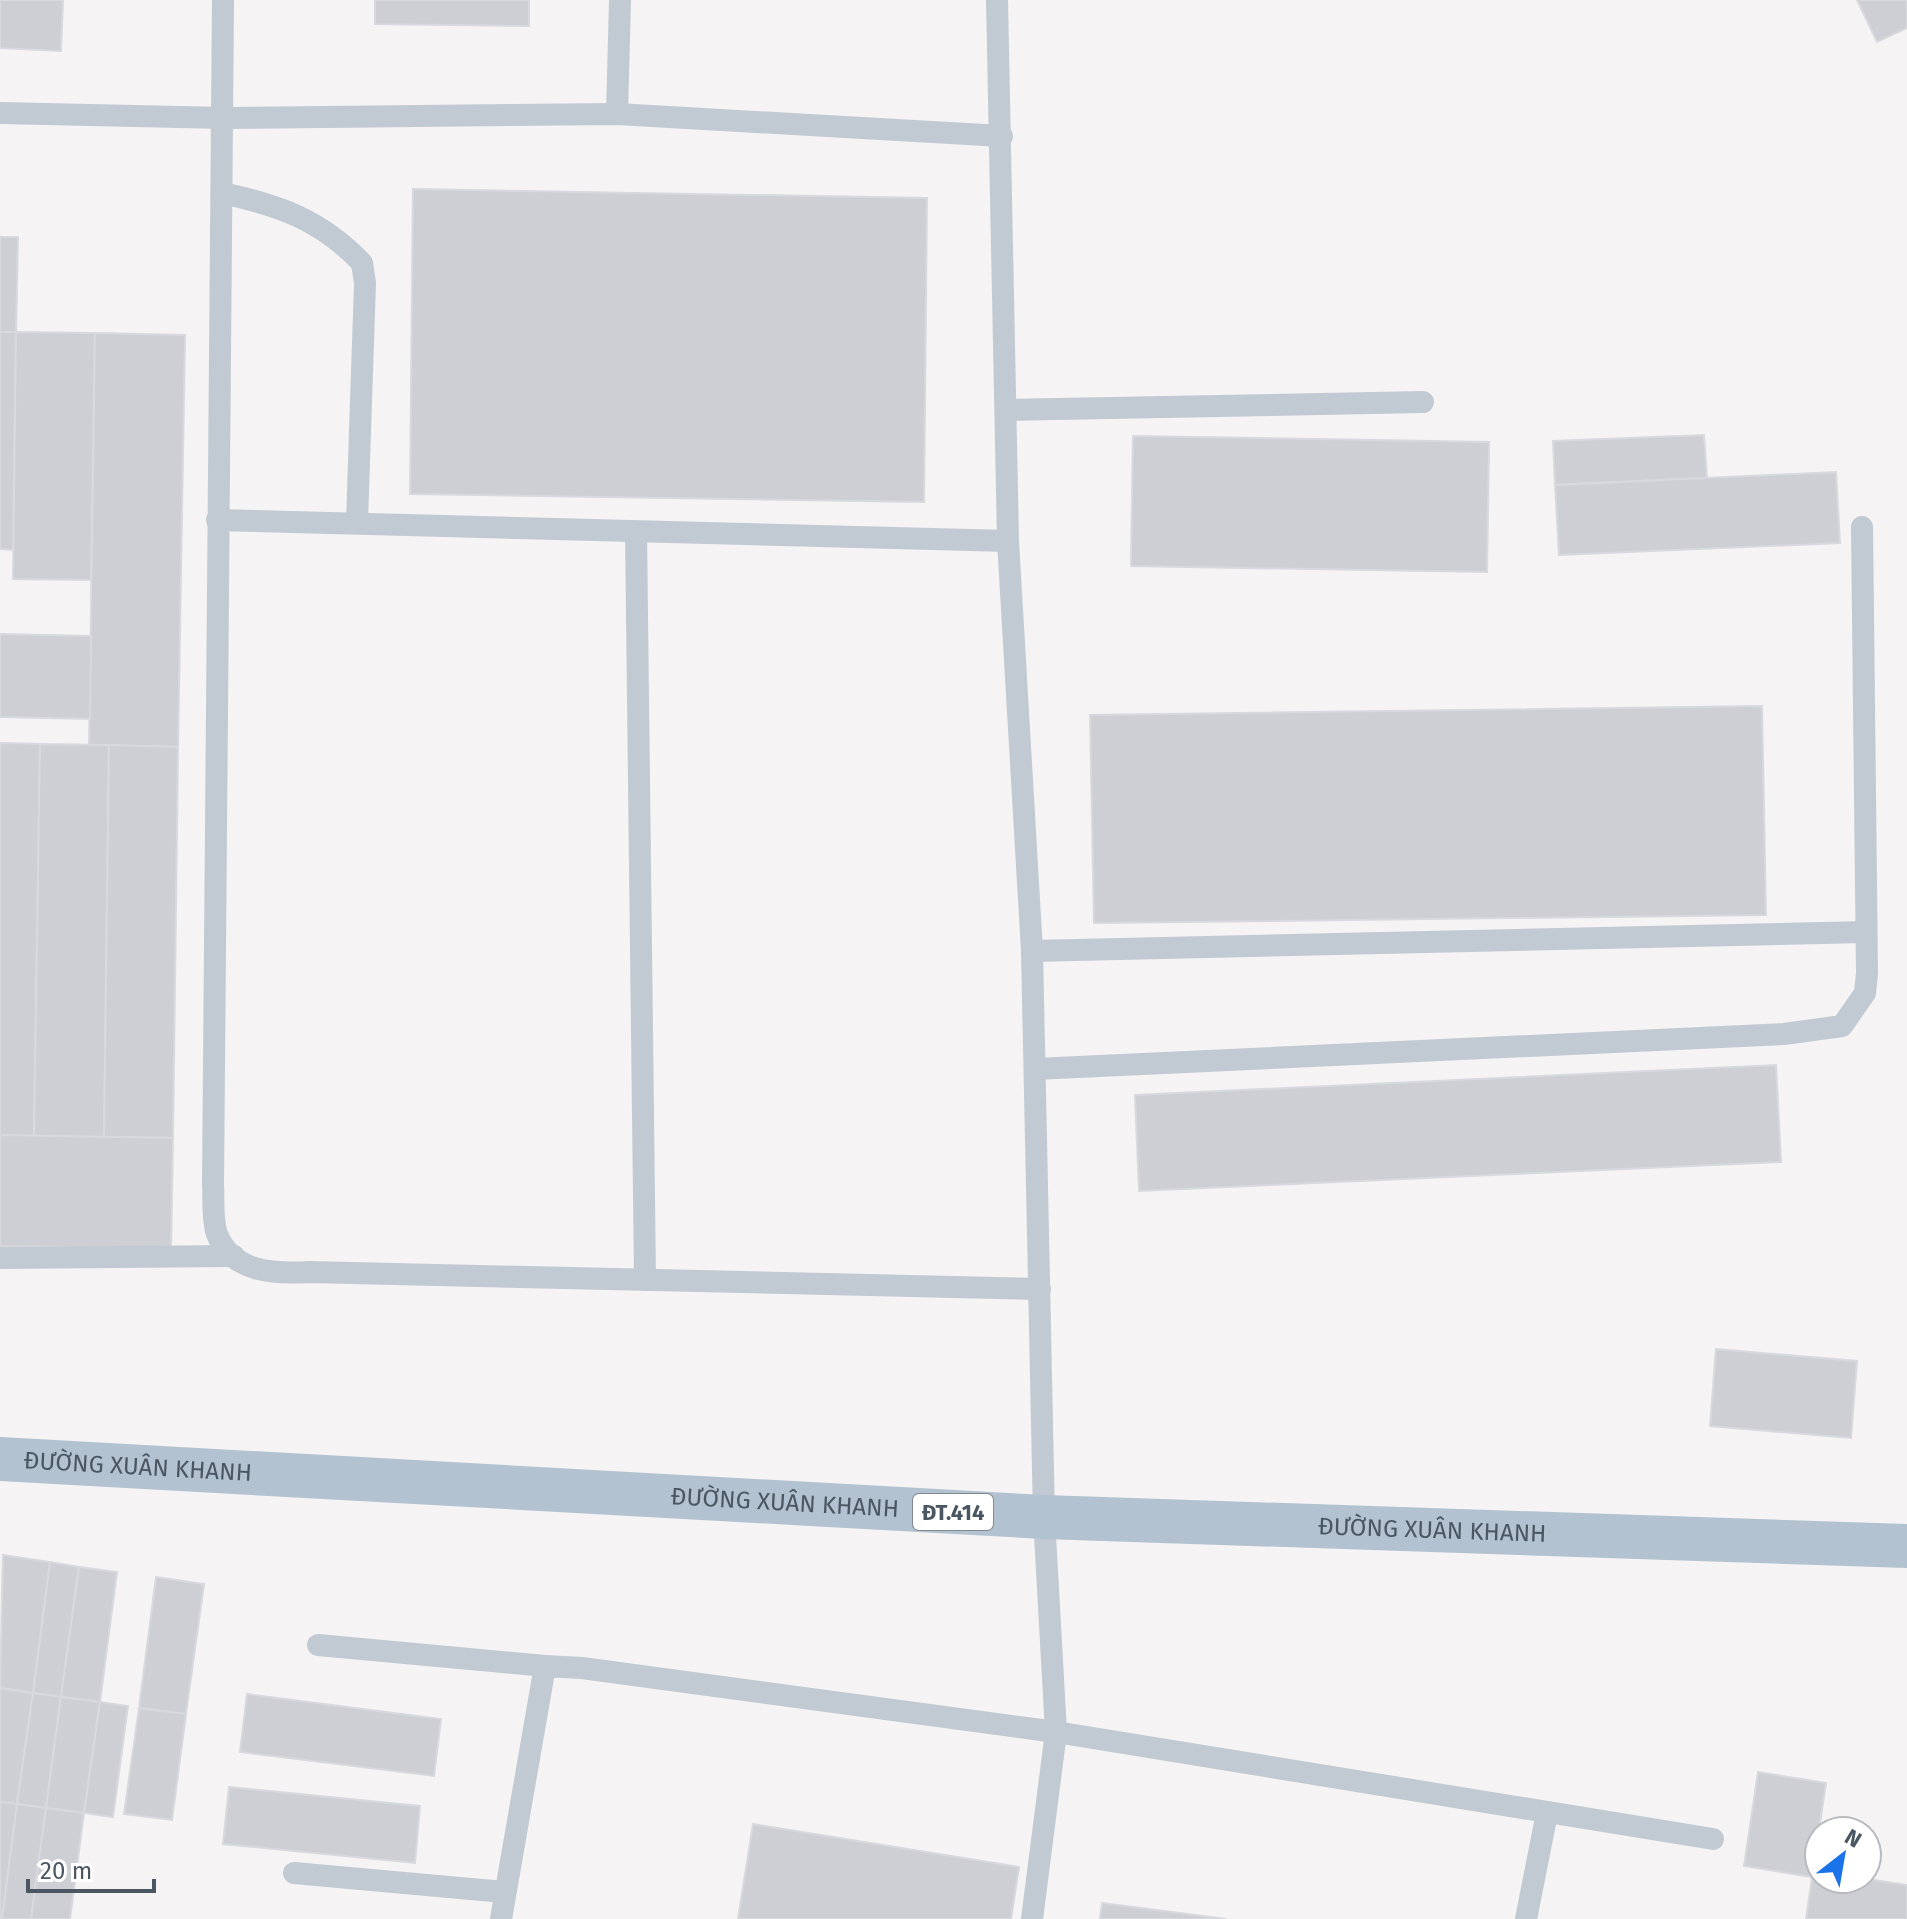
<svg xmlns="http://www.w3.org/2000/svg" width="1907" height="1919" viewBox="0 0 1907 1919" font-family="'Fira Sans',sans-serif">
  <style>
    .building { fill: #cdcfd5; stroke: #d7d9de; stroke-width: 2 }
    .lines { fill: none; stroke-linecap: round; stroke-linejoin: round }
    .service { stroke: #c1cad2; stroke-width: 22 }
    .primary { stroke: #b3c2d1; stroke-width: 44 }
    .labels { text-anchor: middle; dominant-baseline: central; stroke-width: 6; stroke-linejoin: round; paint-order: stroke }
    .shield { fill: #fff; stroke: #808990; stroke-width: 2 }
    .shield-label { font-size: 22px; font-weight: bold; fill: #4a5661 }
    .street-label { font-size: 24px; fill: #4a5661; stroke: #fff }
  </style>
  <rect width="100%" height="100%" fill="#f5f3f3"/>
  <g class="building">
    <path d="M0 0H63L61 51 0 48Z"/>
    <path d="M375 0H529V26L375 24Z"/>
    <path d="M1857 0H1907V28L1877 42Z"/>
    <path d="M413 189 927 198 924 502 410 494Z"/>
    <path d="M0 237H18L16 332H0Z"/>
    <path d="M0 332H16L13 550 0 549Z"/>
    <path d="M16 332 95 333 91 580 13 579Z"/>
    <path d="M95 333 185 335 178 747 89 745Z"/>
    <path d="M1704 435 1707 478 1555 485 1553 441Z"/>
    <path d="M1133 436 1489 442 1487 572 1131 566Z"/>
    <path d="M1836 472 1840 543 1559 555 1555 485Z"/>
    <path d="M0 634 91 636 90 719 0 717Z"/>
    <path d="M1762 706 1766 915 1094 923 1090 715Z"/>
    <path d="M0 743 40 744 34 1136 0 1135Z"/>
    <path d="M40 744 109 745 104 1137 34 1136Z"/>
    <path d="M109 745 178 747 173 1138 104 1137Z"/>
    <path d="M1776 1065 1781 1162 1139 1191 1135 1095Z"/>
    <path d="M0 1135 173 1138 171 1249 0 1246Z"/>
    <path d="M1716 1349 1857 1361 1851 1438 1710 1426Z"/>
    <path d="M3 1555 50 1562 33 1693 0 1688Z"/>
    <path d="M50 1562 79 1567 61 1697 33 1693Z"/>
    <path d="M79 1567 117 1572 100 1702 61 1697Z"/>
    <path d="M156 1577 204 1584 186 1714 139 1708Z"/>
    <path d="M0 1688 33 1693 17 1804 0 1802Z"/>
    <path d="M33 1693 61 1697 46 1808 17 1804Z"/>
    <path d="M247 1694 441 1719 434 1776 240 1752Z"/>
    <path d="M61 1697 100 1702 84 1813 46 1808Z"/>
    <path d="M100 1702 128 1706 113 1817 84 1813Z"/>
    <path d="M139 1708 186 1714 172 1820 124 1814Z"/>
    <path d="M1758 1772 1826 1783 1812 1877 1744 1866Z"/>
    <path d="M229 1787 420 1806 415 1863 223 1844Z"/>
    <path d="M0 1802 17 1804 2 1919H0Z"/>
    <path d="M17 1804 46 1808 31 1919H2Z"/>
    <path d="M46 1808 84 1813 70 1919H31Z"/>
    <path d="M753 1824 1019 1867 1011 1919H738Z"/>
    <path d="M1813 1871 1819 1872V1879H1867L1907 1885V1919H1806Z"/>
    <path d="M1102 1903 1226 1919H1100Z"/>
  </g>
  <g class="lines">
    <g class="service">
      <path d="M223 0 213 1184C214 1199 212 1221 217 1234 232 1273 275 1274 309 1272L1040 1289"/>
      <path d="M997 0 1008 541 1032 951 1044 1517 1056 1732 1032 1919"/>
      <path d="M0 113 224 118 617 114 1002 136"/>
      <path d="M617 114 620 0"/>
      <path d="M222 193C279 205 321 220 362 263L365 283 357 521"/>
      <path d="M1006 410 1423 402"/>
      <path d="M217 520 1008 541"/>
      <path d="M636 532 645 1280"/>
      <path d="M1032 951 1866 932"/>
      <path d="M1035 1069 1784 1034 1842 1026 1865 993 1867 973 1862 527"/>
      <path d="M0 1258 234 1256"/>
      <path d="M318 1645 545 1666"/>
      <path d="M294 1873 504 1892"/>
      <path d="M501 1919 545 1666 582 1668 1056 1732 1713 1839"/>
      <path d="M1526 1919 1547 1813"/>
    </g>
    <path class="primary" id="s1" d="M0 1459 1044 1517 1907 1546"/>
  </g>
  <g class="labels">
    <rect class="shield" x="913" y="1494" width="80" height="36" rx="6"/>
    <g class="shield-label">
      <text x="953" y="1512">ĐT.414</text>
    </g>
    <g class="street-label">
      <text stroke="none"><textPath href="#s1" startOffset="138">ĐƯỜNG XUÂN KHANH</textPath></text>
      <text stroke="none"><textPath href="#s1" startOffset="786">ĐƯỜNG XUÂN KHANH</textPath></text>
      <text stroke="none"><textPath href="#s1" startOffset="1434">ĐƯỜNG XUÂN KHANH</textPath></text>
    </g>
  </g>
  <g transform="translate(1843 1855) rotate(31)"><circle r="38" fill="#ffffff" stroke="#b7bbc0" stroke-width="2"/>
  <path d="M0-6L14 30L0 20L-14 30Z" fill="#1a73e8"/>
  <text y="-12" font-size="22" font-weight="bold" text-anchor="middle" fill="#4a5661">N</text>
  </g>
  <path d="M28 1879v12h126v-12" fill="none" stroke="#4a5661" stroke-width="4"/>
  <text x="40" y="1879" font-size="24" fill="#4a5661" stroke="#ffffff" stroke-width="6" paint-order="stroke">20 m</text>
</svg>
